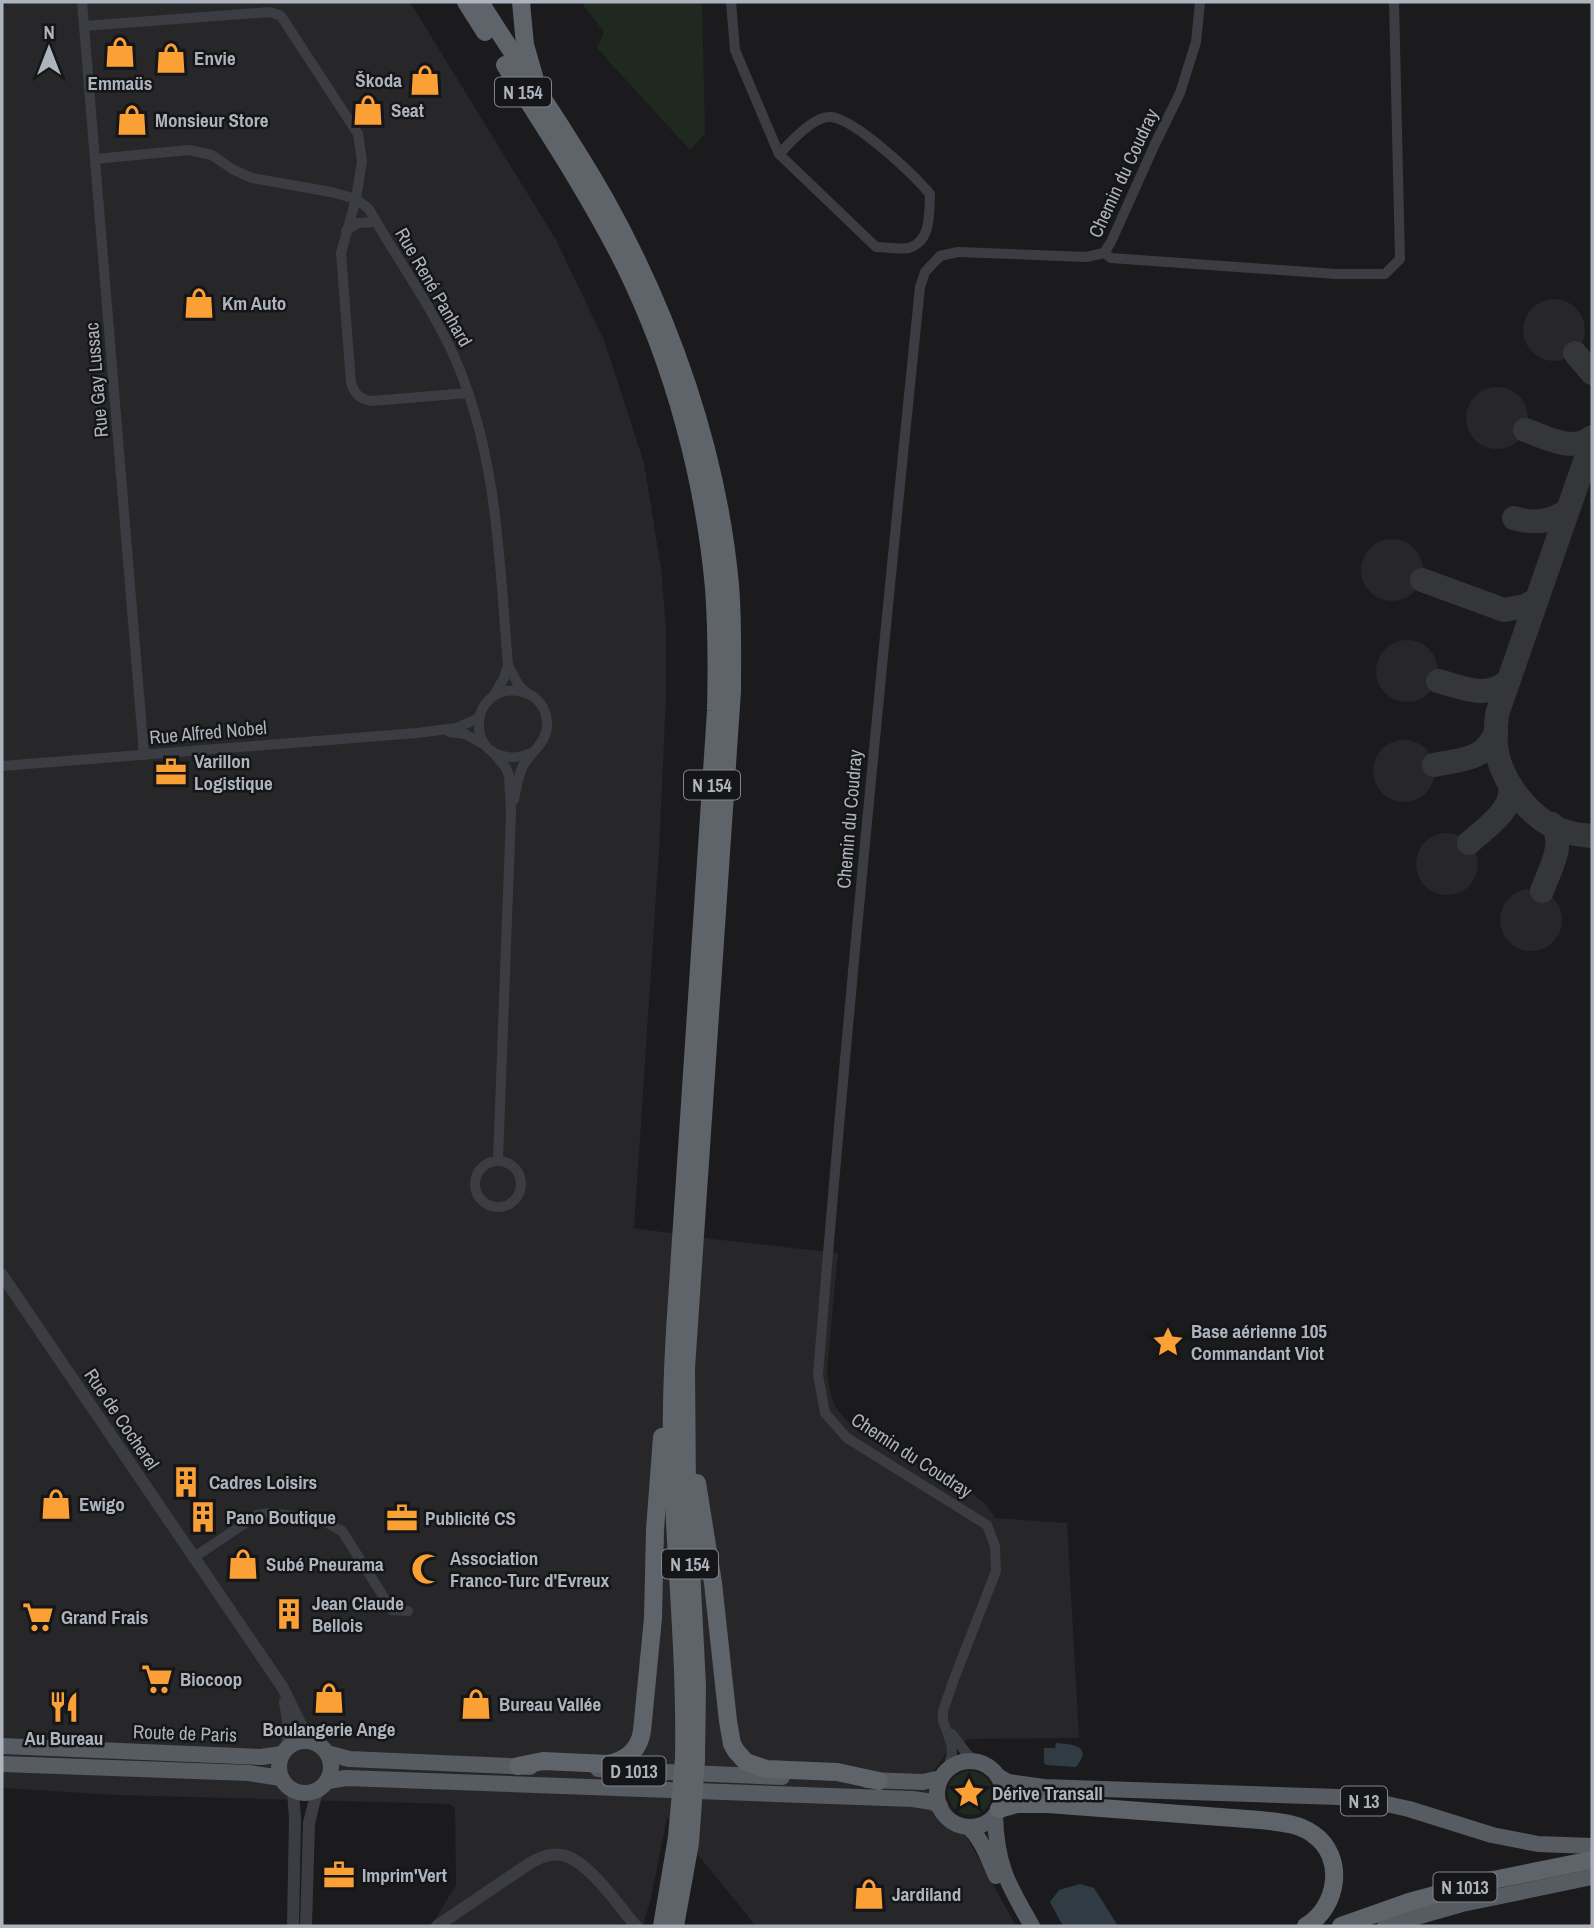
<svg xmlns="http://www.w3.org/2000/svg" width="1594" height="1928" viewBox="0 0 1594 1928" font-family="'Archivo Narrow',sans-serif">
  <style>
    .built { fill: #27272a }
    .green { fill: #202920 }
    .water { fill: #2f3c43 }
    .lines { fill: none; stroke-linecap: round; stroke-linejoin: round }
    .taxiway { stroke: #34363a; stroke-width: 24 }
    .minor { stroke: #3b3d43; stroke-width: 10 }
    .tertiary { stroke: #3b3d43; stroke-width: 12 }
    .primary { stroke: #575b62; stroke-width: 16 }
    .trunk { stroke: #5f646b; stroke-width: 18 }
    .trunk-bridge { stroke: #5f646b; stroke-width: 18 }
    .labels { text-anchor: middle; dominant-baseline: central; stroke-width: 5; stroke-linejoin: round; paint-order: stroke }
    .shield { fill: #161618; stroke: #80858c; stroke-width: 2 }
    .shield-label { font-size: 18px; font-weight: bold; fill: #adb4bd }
    .poi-label { font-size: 19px; font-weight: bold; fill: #adb4bd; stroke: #161618; text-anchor: start }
    .street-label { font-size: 19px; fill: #adb4bd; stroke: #161618 }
  </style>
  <rect width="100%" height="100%" fill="#1b1b1d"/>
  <g class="built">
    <path d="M2 2H410L556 240 604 340 644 463 661 568 666 629V697L659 851 634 1228 713 1239 838 1253 827 1370 829 1387 834 1405 845 1419 859 1432 873 1441 966 1489 986 1504 995 1518 1067 1523 1079 1738 968 1739 947 1752 932 1774 1016 1926H756L667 1817 651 1898 643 1926H431L456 1885 455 1808 450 1804 116 1795 2 1788Z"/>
    <circle cx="1554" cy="330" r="31"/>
    <circle cx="1497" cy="418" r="31"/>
    <circle cx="1392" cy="570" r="31"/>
    <circle cx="1407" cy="671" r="31"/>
    <circle cx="1404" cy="771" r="31"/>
    <circle cx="1447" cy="864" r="31"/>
    <circle cx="1531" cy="920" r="31"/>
  </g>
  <g class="green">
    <path d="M581 2H702L705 133 690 150 597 48 604 32Z"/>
    <circle cx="970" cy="1793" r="22"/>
  </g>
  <g class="water">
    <path d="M1056 1743C1072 1744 1094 1746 1076 1767L1046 1765 1044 1763V1748H1055Z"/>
    <path d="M1080 1884 1094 1888 1118 1926H1063L1050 1902 1059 1890Z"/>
  </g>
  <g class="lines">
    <g class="taxiway">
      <path d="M1575 353 1592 373"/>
      <path d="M1525 430C1546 437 1572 453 1592 437"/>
      <path d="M1592 441 1497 714C1496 725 1495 736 1496 747 1501 783 1534 825 1571 833 1578 835 1585 835 1592 836"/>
      <path d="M1514 518C1534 524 1548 522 1566 512"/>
      <path d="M1422 580 1504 610 1525 606 1536 600"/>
      <path d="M1438 681C1462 687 1487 700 1508 681"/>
      <path d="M1434 765C1462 759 1483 761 1496 733"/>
      <path d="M1469 843C1486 827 1514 811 1510 785"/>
      <path d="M1542 891C1549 871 1566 844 1552 824"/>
    </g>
    <g class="minor">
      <path d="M82 2 144 755"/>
      <path d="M731 2 735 50 779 154 876 247C886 247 900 250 909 248 932 241 929 212 930 194 914 175 855 119 831 117 814 115 791 142 779 154"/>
      <path d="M84 26 270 12 281 16 358 134 362 161 356 199 341 253 351 383C355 395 360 399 372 401L468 393"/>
      <path d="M95 159 189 150 212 155 232 169 252 178 331 192 356 199 369 209C396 258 431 305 454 356 498 456 499 559 508 665L519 686 528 694"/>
      <path d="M346 231 358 223 376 222"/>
      <path d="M1104 253 1111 258 1336 274H1385L1400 259 1394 2"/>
      <path d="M494 695 504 678 508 665"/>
      <path d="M449 732 465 734 483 744"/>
      <path d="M493 752 506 768 509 776 511 813 498 1160"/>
      <path d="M2 766 417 733 456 728 479 718"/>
      <path d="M514 800C516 789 518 778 522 768 529 752 549 743 547 722 544 680 482 680 479 722 477 753 506 764 531 753"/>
      <circle cx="498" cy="1184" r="23"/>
      <path d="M193 1558 257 1515 269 1513 320 1519 342 1531 392 1610 408 1611"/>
      <path d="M952 1734 967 1754 977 1762"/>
      <path d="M948 1769 952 1753 951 1743 943 1721V1711L954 1679 996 1571 995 1546 987 1525 847 1438 825 1413 818 1375C847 1012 883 649 920 287L925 272 940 256 958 252 1086 257 1104 253 1111 242 1155 144 1180 93 1196 42 1200 2"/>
    </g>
    <g class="tertiary">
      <path d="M2 1275 283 1688 301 1725 314 1742"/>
      <path d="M285 1702 289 1726 287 1748"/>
      <path d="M293 1926 295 1819 293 1791"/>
      <path d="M306 1926 309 1823 317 1791"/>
      <path d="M437 1926 530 1863C540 1858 549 1853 561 1855 587 1858 619 1907 636 1926"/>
    </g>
    <g class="primary">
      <circle cx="305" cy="1767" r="26"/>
      <path d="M2 1746 261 1757 282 1754"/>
      <path d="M327 1753 349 1759 530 1767"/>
      <circle cx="970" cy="1794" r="33"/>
      <path d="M2 1764 249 1773 281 1778"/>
      <path d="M598 1769 782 1777"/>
      <path d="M998 1776 1008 1782 1044 1787 1339 1797 1382 1803 1409 1809 1492 1835 1538 1844 1592 1846"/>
      <path d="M867 1780 923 1782 941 1778"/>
      <path d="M328 1781 346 1778 913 1799 932 1802 940 1806"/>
      <path d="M995 1815C996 1864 1008 1885 1032 1926"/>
      <path d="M969 1827C983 1841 988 1858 996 1876"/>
      <path d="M1385 1926 1462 1904 1592 1877"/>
    </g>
    <g class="trunk">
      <path d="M466 2 485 32"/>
      <path d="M480 2C521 68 567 131 605 199 670 315 718 452 730 585 733 620 732 655 732 691L686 1368 687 1491 697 1685 696 1760"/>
      <path d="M521 2 525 45 534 76"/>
      <path d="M505 65C547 131 590 196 625 266 674 366 704 478 714 588 717 629 717 670 716 711L676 1315C673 1361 671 1407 672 1454 675 1556 686 1657 684 1759"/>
      <path d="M697 1483 713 1583 728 1721 732 1744 736 1751 746 1762 766 1769 837 1772 879 1781"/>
      <path d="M518 1766 543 1761 608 1764C627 1760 639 1750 642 1731L653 1618 655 1530 662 1437"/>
      <path d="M999 1809 1017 1804H1048L1260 1820C1278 1822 1298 1823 1313 1834 1346 1857 1338 1907 1306 1926"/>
      <path d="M1341 1926 1409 1902 1483 1882 1592 1860"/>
    </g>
    <g class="trunk-bridge">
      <path d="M662 1926 677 1837 684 1759"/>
      <path d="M675 1926 690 1843 696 1760"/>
    </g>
  </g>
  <defs>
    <symbol id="shop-bare" viewBox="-9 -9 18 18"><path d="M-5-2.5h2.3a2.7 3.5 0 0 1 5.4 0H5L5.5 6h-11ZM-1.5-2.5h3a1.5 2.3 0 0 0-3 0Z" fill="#fba035" stroke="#161618" stroke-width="2.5" paint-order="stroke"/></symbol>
    <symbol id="office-bare" viewBox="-9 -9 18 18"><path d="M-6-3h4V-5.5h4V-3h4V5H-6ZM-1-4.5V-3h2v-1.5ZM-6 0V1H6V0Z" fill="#fba035" stroke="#161618" stroke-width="2.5" paint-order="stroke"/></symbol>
    <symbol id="sight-bare" viewBox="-9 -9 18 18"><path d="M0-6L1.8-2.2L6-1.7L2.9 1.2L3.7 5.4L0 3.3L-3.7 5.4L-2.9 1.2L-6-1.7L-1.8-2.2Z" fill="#fba035" stroke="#161618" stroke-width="2.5" paint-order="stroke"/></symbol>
    <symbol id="building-bare" viewBox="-9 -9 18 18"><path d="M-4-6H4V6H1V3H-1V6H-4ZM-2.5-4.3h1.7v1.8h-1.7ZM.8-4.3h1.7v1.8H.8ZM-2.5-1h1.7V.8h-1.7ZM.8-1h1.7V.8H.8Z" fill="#fba035" stroke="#161618" stroke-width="2.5" paint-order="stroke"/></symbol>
    <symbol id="mosque-bare" viewBox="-9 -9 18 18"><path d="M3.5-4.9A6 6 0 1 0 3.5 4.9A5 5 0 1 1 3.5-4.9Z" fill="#fba035" stroke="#161618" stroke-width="2.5" paint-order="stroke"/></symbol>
    <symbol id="supermarket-bare" viewBox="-9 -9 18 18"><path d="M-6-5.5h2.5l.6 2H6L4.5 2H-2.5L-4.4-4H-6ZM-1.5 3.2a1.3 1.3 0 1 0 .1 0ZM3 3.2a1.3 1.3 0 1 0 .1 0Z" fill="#fba035" stroke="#161618" stroke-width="2.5" paint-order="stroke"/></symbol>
    <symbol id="restaurant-bare" viewBox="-9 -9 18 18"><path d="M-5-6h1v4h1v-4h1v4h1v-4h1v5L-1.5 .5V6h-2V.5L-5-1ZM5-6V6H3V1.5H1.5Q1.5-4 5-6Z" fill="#fba035" stroke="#161618" stroke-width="2.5" paint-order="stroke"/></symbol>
  </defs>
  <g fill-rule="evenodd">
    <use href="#shop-bare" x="98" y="30" width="44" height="44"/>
    <use href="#shop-bare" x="149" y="36" width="44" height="44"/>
    <use href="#shop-bare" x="403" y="58" width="44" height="44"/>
    <use href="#shop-bare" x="346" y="88" width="44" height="44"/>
    <use href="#shop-bare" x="110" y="98" width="44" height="44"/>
    <use href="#shop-bare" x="177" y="281" width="44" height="44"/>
    <use href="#office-bare" x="149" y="750" width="44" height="44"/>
    <use href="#sight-bare" x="1146" y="1320" width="44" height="44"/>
    <use href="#building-bare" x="164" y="1460" width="44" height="44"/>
    <use href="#shop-bare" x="34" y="1482" width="44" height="44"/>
    <use href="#building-bare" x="181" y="1495" width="44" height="44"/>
    <use href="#office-bare" x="380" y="1496" width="44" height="44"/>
    <use href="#shop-bare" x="221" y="1542" width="44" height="44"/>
    <use href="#mosque-bare" x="405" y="1547" width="44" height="44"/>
    <use href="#building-bare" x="267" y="1592" width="44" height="44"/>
    <use href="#supermarket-bare" x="16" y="1595" width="44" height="44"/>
    <use href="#supermarket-bare" x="135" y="1657" width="44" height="44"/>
    <use href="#shop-bare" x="307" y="1676" width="44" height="44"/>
    <use href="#shop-bare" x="454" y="1682" width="44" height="44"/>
    <use href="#restaurant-bare" x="42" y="1685" width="44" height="44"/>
    <use href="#sight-bare" x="947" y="1771" width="44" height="44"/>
    <use href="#office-bare" x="317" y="1853" width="44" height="44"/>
    <use href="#shop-bare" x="847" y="1872" width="44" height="44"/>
  </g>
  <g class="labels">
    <g class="shield">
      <rect x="495" y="77.5" width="56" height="29" rx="5"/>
      <rect x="684" y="770.5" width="56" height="29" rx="5"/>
      <rect x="662" y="1549.5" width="56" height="29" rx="5"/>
      <rect x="602.5" y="1756.5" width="63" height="29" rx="5"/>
      <rect x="1341" y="1786.5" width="46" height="29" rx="5"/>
      <rect x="1433.5" y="1872.5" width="63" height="29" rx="5"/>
    </g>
    <g class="shield-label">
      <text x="523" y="92">N 154</text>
      <text x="712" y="785">N 154</text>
      <text x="690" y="1564">N 154</text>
      <text x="634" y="1771">D 1013</text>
      <text x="1364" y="1801">N 13</text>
      <text x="1465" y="1887">N 1013</text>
    </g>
    <g class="poi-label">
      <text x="194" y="58">Envie</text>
      <text x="402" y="80" text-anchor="end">Škoda</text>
      <text x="120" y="83" text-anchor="middle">Emmaüs</text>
      <text x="391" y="110">Seat</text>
      <text x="155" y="120">Monsieur Store</text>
      <text x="222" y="303">Km Auto</text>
      <text x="194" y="761">Varillon<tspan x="194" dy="22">Logistique</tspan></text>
      <text x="1191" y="1331">Base aérienne 105<tspan x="1191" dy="22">Commandant Viot</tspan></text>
      <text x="209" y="1482">Cadres Loisirs</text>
      <text x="79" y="1504">Ewigo</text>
      <text x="226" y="1517">Pano Boutique</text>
      <text x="425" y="1518">Publicité CS</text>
      <text x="450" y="1558">Association<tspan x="450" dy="22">Franco-Turc d'Evreux</tspan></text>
      <text x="266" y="1564">Subé Pneurama</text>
      <text x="312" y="1603">Jean Claude<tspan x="312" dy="22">Bellois</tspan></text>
      <text x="61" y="1617">Grand Frais</text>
      <text x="180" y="1679">Biocoop</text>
      <text x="499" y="1704">Bureau Vallée</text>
      <text x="329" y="1729" text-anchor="middle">Boulangerie Ange</text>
      <text x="64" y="1738" text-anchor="middle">Au Bureau</text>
      <text x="992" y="1793">Dérive Transall</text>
      <text x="362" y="1875">Imprim'Vert</text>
      <text x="892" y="1894">Jardiland</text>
    </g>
    <g class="street-label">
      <text transform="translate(1123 173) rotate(-65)">Chemin du Coudray</text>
      <text transform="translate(434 287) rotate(60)">Rue René Panhard</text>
      <text transform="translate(96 380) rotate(-95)">Rue Gay Lussac</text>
      <text transform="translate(208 732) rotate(-5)">Rue Alfred Nobel</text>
      <text transform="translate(849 819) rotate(-85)">Chemin du Coudray</text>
      <text transform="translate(122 1419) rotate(56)">Rue de Cocherel</text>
      <text transform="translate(912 1455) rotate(33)">Chemin du Coudray</text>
      <text transform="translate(185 1733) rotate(2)">Route de Paris</text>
    </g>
  </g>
  <rect width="1594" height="1928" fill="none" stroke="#adb4bd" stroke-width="7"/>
  <g transform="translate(49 49)" stroke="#161618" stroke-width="5" paint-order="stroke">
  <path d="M0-5L12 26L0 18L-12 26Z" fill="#adb4bd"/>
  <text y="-10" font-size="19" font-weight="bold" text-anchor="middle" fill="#adb4bd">N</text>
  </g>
</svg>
